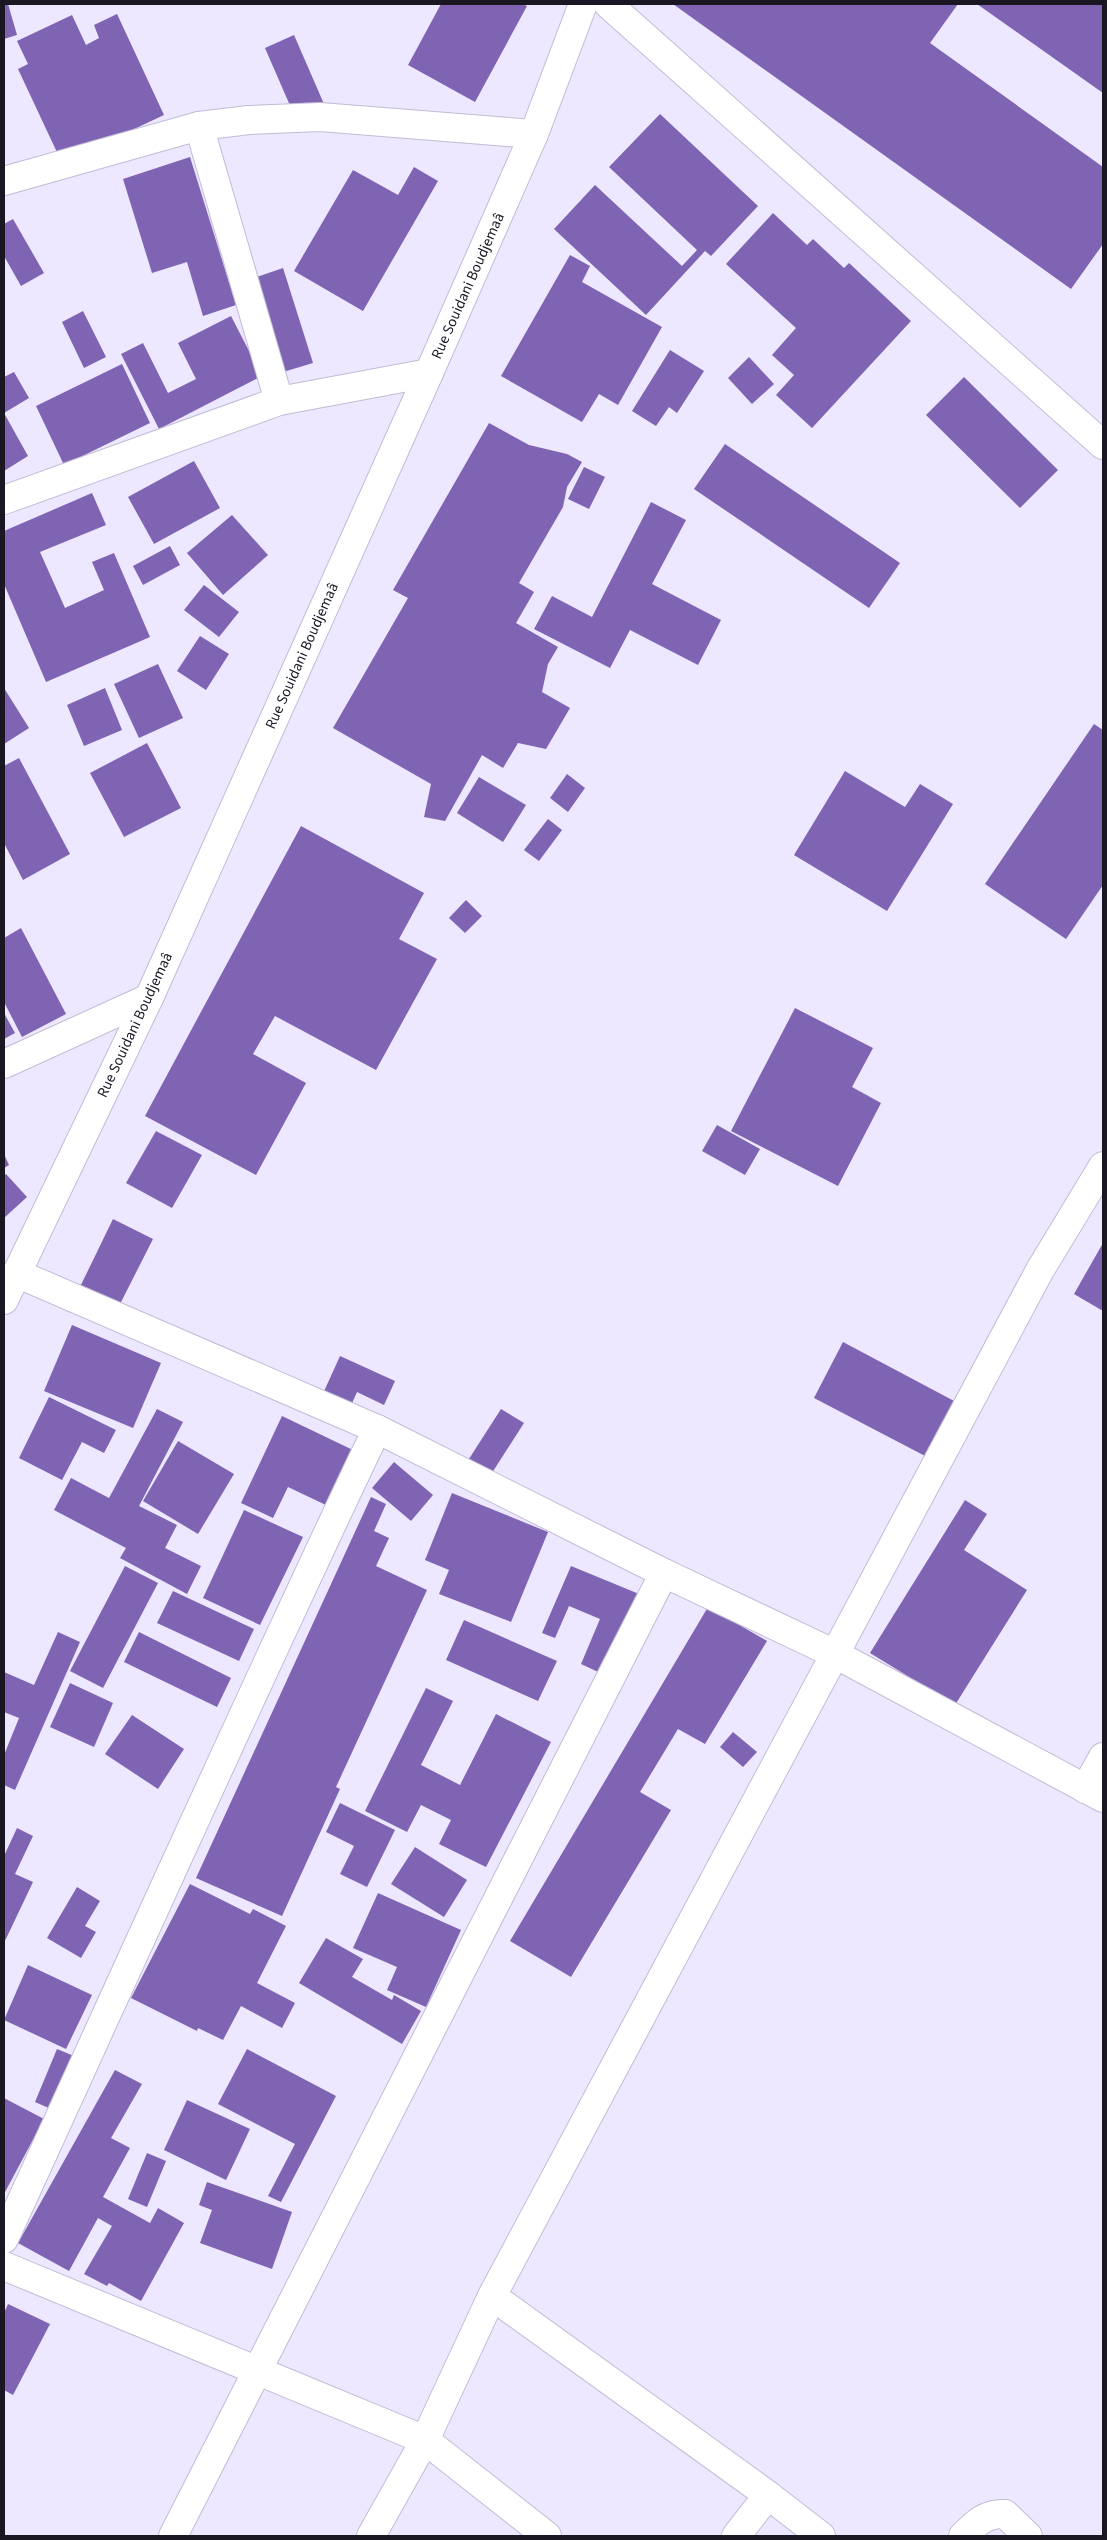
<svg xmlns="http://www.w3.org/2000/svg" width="1107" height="2540" viewBox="0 0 1107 2540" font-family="'Source Sans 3',sans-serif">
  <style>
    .building { fill: #7e64b2 }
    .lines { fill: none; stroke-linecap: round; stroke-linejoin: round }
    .minor-casing { stroke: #c2bbd7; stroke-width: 30 }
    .secondary-casing { stroke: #c2bbd7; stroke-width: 30 }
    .minor { stroke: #fff; stroke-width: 28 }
    .secondary { stroke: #fff; stroke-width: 28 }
    .labels { text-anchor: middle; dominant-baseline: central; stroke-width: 4; stroke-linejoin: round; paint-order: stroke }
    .street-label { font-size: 15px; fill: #1a1722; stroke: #fff }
  </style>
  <rect width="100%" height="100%" fill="#ede7ff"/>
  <g class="building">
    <path d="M4 4H8L17 35 4 39Z"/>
    <path d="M441 4H522L527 6 475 102 408 65Z"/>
    <path d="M673 4H958L930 43 1103 167V244L1071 289Z"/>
    <path d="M977 4H1103V93Z"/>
    <path d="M117 14 164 115 62 163 18 69 28 64 17 41 72 15 86 45 99 38 94 25Z"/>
    <path d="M294 35 324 104 295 117 265 48Z"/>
    <path d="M660 114 758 206 711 256 705 251 646 315 554 229 595 185 682 266 697 250 609 167Z"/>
    <path d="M190 157 236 305 203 316 187 262 152 273 123 179Z"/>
    <path d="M414 167 438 181 363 311 294 271 353 170 398 195Z"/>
    <path d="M773 213 807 245 813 239 844 268 849 263 911 321 812 428 776 395 794 375 772 355 796 328 726 264Z"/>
    <path d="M13 219 44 273 21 286 4 256V224Z"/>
    <path d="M570 255 590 266 582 282 662 327 618 405 599 394 582 422 501 376Z"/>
    <path d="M283 268 313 363 283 372 254 278Z"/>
    <path d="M83 311 106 357 84 368 62 322Z"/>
    <path d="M231 316 262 376 159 429 121 354 143 343 168 393 196 379 178 343Z"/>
    <path d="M670 350 704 371 677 413 669 407 656 426 632 411Z"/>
    <path d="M749 357 774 384 752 404 728 378Z"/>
    <path d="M122 364 150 423 64 465 36 406Z"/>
    <path d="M14 372 29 398 4 413V377Z"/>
    <path d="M964 377 1058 470 1020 508 926 415Z"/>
    <path d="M4 413 28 456 4 471Z"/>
    <path d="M489 423 529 445 567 454 582 462 567 487 563 507 519 583 534 592 516 623 558 647 548 664 542 692 570 708 546 749 518 743 503 768 482 755 445 821 424 817 431 784 333 728 408 598 393 590Z"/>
    <path d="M725 444 900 563 869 608 694 489Z"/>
    <path d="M194 461 220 508 154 544 128 497Z"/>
    <path d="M584 467 605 477 589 509 568 499Z"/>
    <path d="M92 493 106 525 40 552 65 608 104 590 92 562 114 553 150 637 46 682 4 584V531Z"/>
    <path d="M651 502 686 520 652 584 721 620 698 665 630 630 610 668 534 629 552 596 592 617Z"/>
    <path d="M232 515 268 555 223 595 187 553Z"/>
    <path d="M170 546 180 565 143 585 133 566Z"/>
    <path d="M204 585 239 612 219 637 184 610Z"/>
    <path d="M200 636 229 654 206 690 177 671Z"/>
    <path d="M158 664 183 718 139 738 114 684Z"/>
    <path d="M4 688 29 728 4 744Z"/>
    <path d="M105 688 122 730 84 746 67 705Z"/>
    <path d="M1094 724 1103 730V885L1066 939 985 884Z"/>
    <path d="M147 743 181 808 124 837 90 773Z"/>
    <path d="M19 758 70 854 23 880 4 843V766Z"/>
    <path d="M845 771 905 807 920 784 953 804 887 911 794 855Z"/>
    <path d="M567 774 585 788 568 812 550 798Z"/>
    <path d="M479 777 526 805 503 842 457 813Z"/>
    <path d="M548 819 562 830 539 861 524 850Z"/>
    <path d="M301 826 424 893 399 939 437 959 376 1070 275 1016 253 1054 306 1083 256 1175 145 1116Z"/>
    <path d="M466 900 482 916 465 933 449 918Z"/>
    <path d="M21 928 66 1014 22 1037 4 1002V938Z"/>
    <path d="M795 1008 873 1048 852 1087 881 1103 838 1186 731 1131Z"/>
    <path d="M4 1013 15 1033 4 1039Z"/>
    <path d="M717 1125 760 1149 745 1175 702 1151Z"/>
    <path d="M156 1131 202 1155 172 1208 126 1183Z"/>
    <path d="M4 1154 9 1165 4 1168Z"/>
    <path d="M6 1174 27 1197 4 1218V1176Z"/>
    <path d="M113 1219 153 1239 118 1308 79 1289Z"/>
    <path d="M1103 1243V1311L1074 1294Z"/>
    <path d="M72 1325 161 1363 133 1428 44 1391Z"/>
    <path d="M843 1342 956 1402 927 1457 814 1398Z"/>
    <path d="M340 1356 395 1381 384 1405 357 1392 349 1410 321 1398Z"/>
    <path d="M49 1397 116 1430 104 1453 82 1442 62 1480 19 1458Z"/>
    <path d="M157 1409 183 1422 139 1506 177 1525 165 1548 201 1566 187 1594 120 1558 126 1548 54 1510 71 1478 109 1498Z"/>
    <path d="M501 1409 524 1423 490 1476 467 1462Z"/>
    <path d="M282 1416 355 1451 328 1506 288 1487 273 1518 241 1503Z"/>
    <path d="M178 1441 234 1474 198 1534 143 1501Z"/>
    <path d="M394 1462 433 1495 411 1521 372 1488Z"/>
    <path d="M452 1493 548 1532 511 1622 439 1594 449 1570 425 1560Z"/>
    <path d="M371 1497 386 1504 374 1531 389 1538 376 1566 427 1590 336 1787 340 1789 282 1916 196 1878Z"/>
    <path d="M965 1500 987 1514 964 1550 1027 1590 955 1705 870 1653Z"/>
    <path d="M244 1510 303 1537 260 1625 203 1598Z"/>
    <path d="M125 1566 158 1583 103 1688 70 1671Z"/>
    <path d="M571 1566 644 1596 609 1677 581 1664 600 1619 569 1606 555 1638 542 1633Z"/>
    <path d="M173 1591 254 1629 239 1661 157 1623Z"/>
    <path d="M708 1607 767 1641 705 1744 678 1729 640 1792 671 1810 571 1977 510 1941Z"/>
    <path d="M464 1620 557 1661 538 1701 446 1660Z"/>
    <path d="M58 1632 80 1642 15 1790 4 1785V1755L19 1718 4 1712V1672L34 1685Z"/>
    <path d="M139 1632 231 1678 217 1707 124 1662Z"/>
    <path d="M70 1683 113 1703 94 1747 50 1727Z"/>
    <path d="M426 1688 453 1701 421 1765 460 1785 496 1714 551 1742 486 1867 439 1844 451 1820 421 1805 407 1832 365 1811Z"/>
    <path d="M132 1715 184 1749 158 1789 105 1754Z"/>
    <path d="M733 1732 757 1752 743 1767 720 1747Z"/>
    <path d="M340 1803 395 1830 367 1887 340 1874 354 1846 326 1832Z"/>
    <path d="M17 1828 33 1836 15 1874 33 1882 4 1943V1856Z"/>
    <path d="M415 1847 467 1880 444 1917 391 1884Z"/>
    <path d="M190 1884 250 1914 253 1909 286 1926 257 1983 295 2003 282 2028 241 2006 223 2040 198 2028 197 2031 131 1998Z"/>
    <path d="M77 1887 100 1901 85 1926 96 1932 81 1958 47 1938Z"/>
    <path d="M378 1893 461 1930 426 2007 387 1990 397 1967 353 1948Z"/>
    <path d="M326 1938 363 1959 352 1977 392 2000 394 1995 421 2011 402 2044 299 1983Z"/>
    <path d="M28 1965 92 1995 66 2049 4 2020Z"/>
    <path d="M57 2049 74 2056 51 2109 35 2102Z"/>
    <path d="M247 2049 336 2096 281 2202 268 2196 295 2144 218 2104Z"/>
    <path d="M115 2070 142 2084 111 2138 130 2148 103 2197 150 2223 158 2208 184 2223 141 2301 109 2283 107 2286 84 2274 112 2226 98 2218 69 2271 18 2243Z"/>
    <path d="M4 2098 44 2119 4 2194Z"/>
    <path d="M187 2100 250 2129 226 2180 164 2150Z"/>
    <path d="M147 2153 166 2161 147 2207 128 2199Z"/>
    <path d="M207 2182 292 2212 272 2269 200 2243 212 2210 199 2205Z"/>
    <path d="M8 2304 50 2324 13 2395 4 2390V2313Z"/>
  </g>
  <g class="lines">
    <defs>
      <g id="minor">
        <path d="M608 4 1103 445"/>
        <path d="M199 126 279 401"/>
        <path d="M4 181 199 126 249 120 320 117 534 134"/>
        <path d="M4 500 279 401 429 373"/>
        <path d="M4 1064 149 998"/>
        <path d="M16 1273 377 1429 664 1573 835 1654 1103 1798"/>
        <path d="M1085 1789 1103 1757"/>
        <path d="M4 2239C128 1969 249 1697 377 1429"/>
        <path d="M4 2266 425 2440 547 2536"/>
        <path d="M492 2296 768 2495 821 2536"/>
        <path d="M173 2536 664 1573"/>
        <path d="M371 2536 425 2440 492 2296 1040 1270 1103 1166"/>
        <path d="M736 2536 768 2495"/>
        <path d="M963 2536C976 2523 986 2513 1005 2514L1028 2536"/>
      </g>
      <path id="secondary" d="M4 1300 149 998 429 373 534 134 583 4"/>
    </defs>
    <use href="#minor" class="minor-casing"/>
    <use href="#secondary" class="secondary-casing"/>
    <use href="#minor" class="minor"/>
    <use href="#secondary" class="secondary"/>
  </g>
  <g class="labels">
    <g class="street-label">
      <text transform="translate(468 286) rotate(-66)">Rue Souidani Boudjemaâ</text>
      <text transform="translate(302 656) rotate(-66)">Rue Souidani Boudjemaâ</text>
      <text transform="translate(135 1025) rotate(-65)">Rue Souidani Boudjemaâ</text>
    </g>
  </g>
  <rect width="1107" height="2540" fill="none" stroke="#1a1722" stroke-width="10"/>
</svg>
